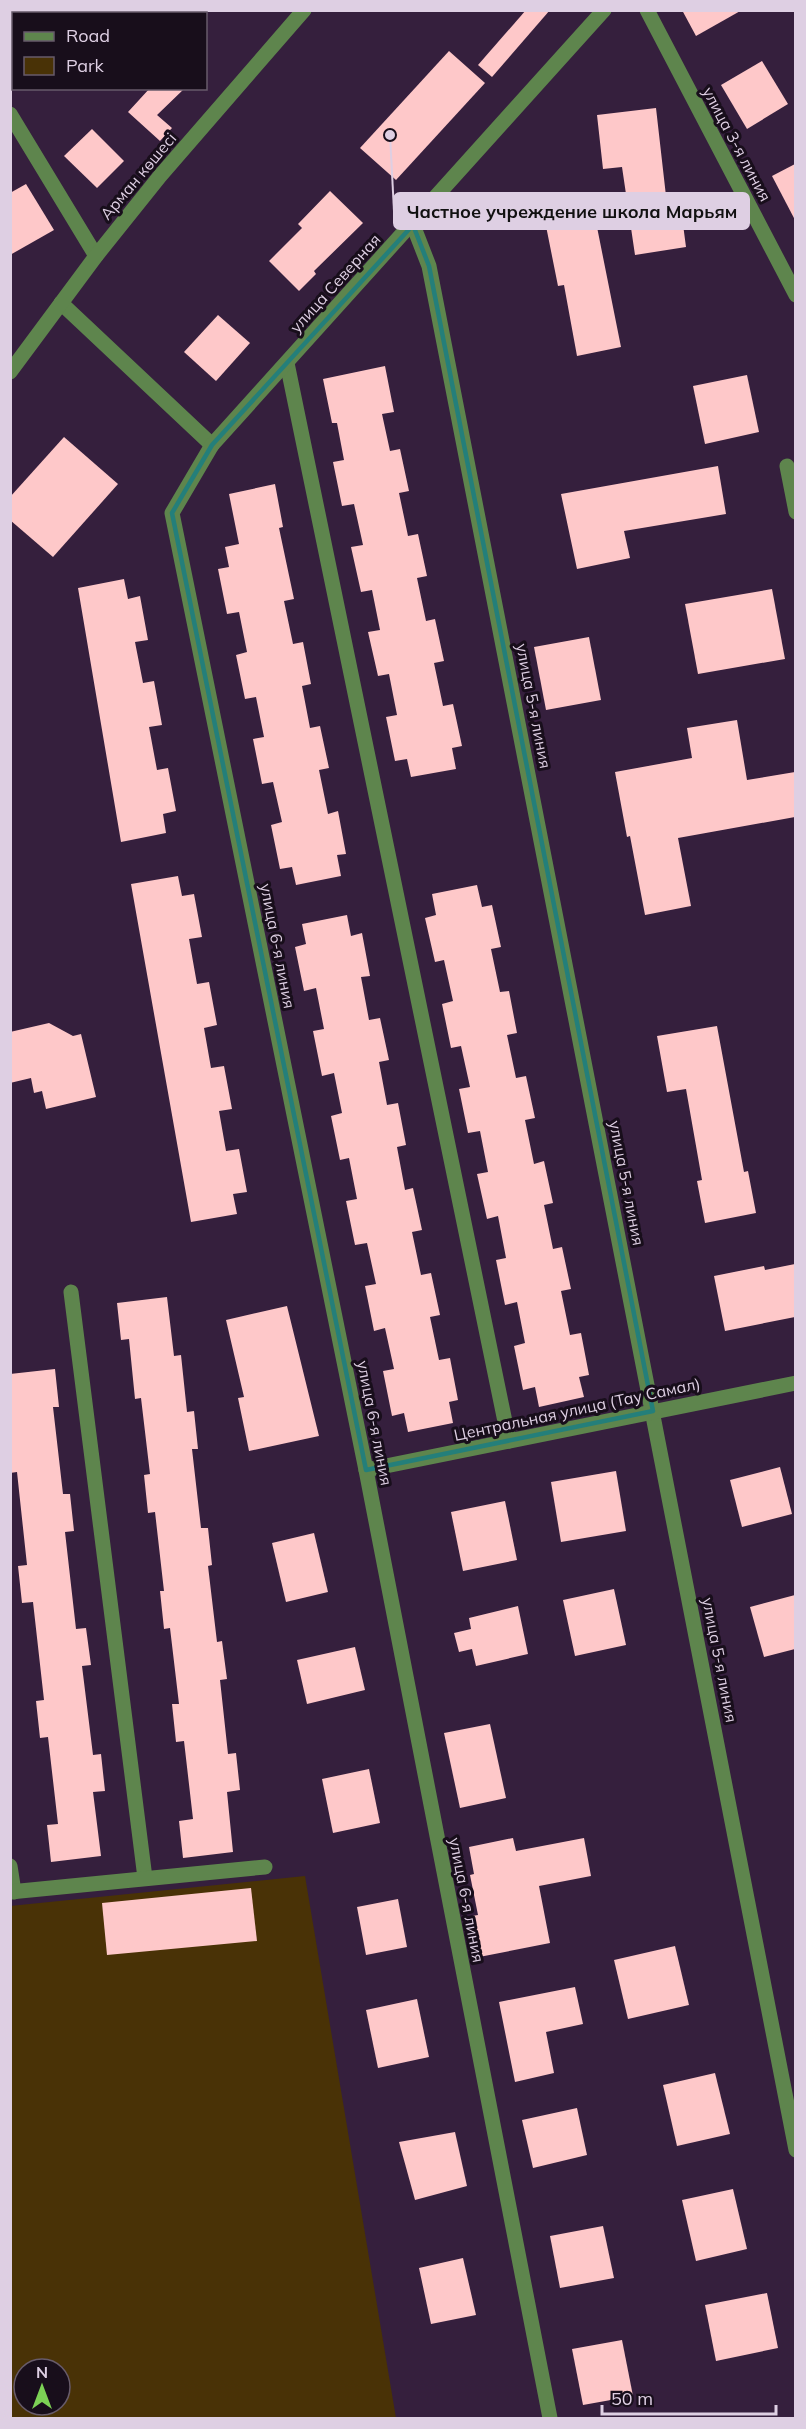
<svg xmlns="http://www.w3.org/2000/svg" width="806" height="2429" viewBox="0 0 806 2429" font-family="Mulish,sans-serif">
  <style>
    .green { fill: #493206; fill-rule: evenodd }
    .building { fill: #fec8c9 }
    .lines { fill: none; stroke-linecap: round; stroke-linejoin: round }
    .minor { stroke: #5e854d; stroke-width: 15 }
    .marked { fill: none; stroke: #247f7a; stroke-width: 4.5; stroke-linejoin: round }
    .labels { text-anchor: middle; dominant-baseline: central; stroke-width: 6; stroke-linejoin: round; paint-order: stroke }
    .street-label { font-size: 16px; fill: #decfe3; stroke: #180e1b }
    .leader { fill: none; stroke: #decfe3; stroke-width: 2 }
    .callout-dot { fill: #decfe3; stroke: #180e1b; stroke-width: 2 }
    .callout { fill: #decfe3; stroke: #decfe3; stroke-width: 2 }
    .callout-label { font-size: 18px; text-anchor: middle; font-weight: bold; fill: #111 }
  </style>
  <rect width="100%" height="100%" fill="#351f3d"/>
  <path class="green" d="M305 1876 396 2418H11L10 1906ZM24 2369H60V2405H24Z"/>
  <g class="building">
    <path d="M526 10H550L492 77 478 65Z"/>
    <path d="M682 10H742L696 36Z"/>
    <path d="M449 51 485 83 396 180 360 148Z"/>
    <path d="M762 61 788 104 747 129 721 85Z"/>
    <path d="M150 88H185L157 115 172 128 160 141 128 112Z"/>
    <path d="M656 108 666 196 679 194 686 247 635 255 622 167 603 169 597 115Z"/>
    <path d="M92 129 124 161 97 188 64 156Z"/>
    <path d="M795 164V220L772 176Z"/>
    <path d="M26 184 54 230 10 255V193Z"/>
    <path d="M330 191 363 223 314 271 316 274 299 291 269 261 302 228 298 224Z"/>
    <path d="M594 212 621 347 577 356 564 285 558 286 545 221Z"/>
    <path d="M218 315 250 343 216 381 184 352Z"/>
    <path d="M385 366 394 412 382 414 390 451 400 449 409 491 399 493 408 536 418 534 427 576 417 578 426 621 435 619 444 661 434 663 443 706 453 704 462 746 452 748 456 769 411 777 407 759 395 761 386 717 397 715 389 674 378 676 368 632 380 630 372 590 361 592 351 547 363 545 354 504 342 506 333 462 344 460 337 423H332L323 379Z"/>
    <path d="M747 375 759 432 705 444 693 386Z"/>
    <path d="M64 437 118 484 53 557 10 520V497Z"/>
    <path d="M718 466 726 514 624 531 630 558 577 569 561 494Z"/>
    <path d="M275 484 283 527 279 528 294 599 284 601 293 644 303 642 311 684 302 686 310 728 320 726 329 768 319 770 328 814 338 811 346 854 337 855 341 876 296 885 292 867 280 869 271 825 282 822 273 782 262 784 253 739 264 737 256 697 245 699 236 655 247 652 239 612 227 614 218 569 229 567 225 547 239 544 229 494Z"/>
    <path d="M124 579 128 599 140 596 148 640 135 642 143 683 154 681 162 725 149 727 157 770 168 768 176 811 163 814 166 833 121 842 78 588Z"/>
    <path d="M772 589 785 659 698 674 685 604Z"/>
    <path d="M589 637 601 700 546 710 534 647Z"/>
    <path d="M737 720 747 780 795 772V817L678 838 691 906 645 915 630 836 627 837 615 772 692 758 687 728Z"/>
    <path d="M178 876 182 896 194 894 202 937 189 939 197 984 209 982 217 1025 204 1028 211 1068 224 1066 232 1109 219 1111 226 1151 239 1149 247 1192 233 1194 237 1214 191 1222 131 884Z"/>
    <path d="M477 885 482 907 492 905 501 947 491 949 500 992 509 991 517 1033 507 1035 516 1078 526 1076 535 1118 525 1120 534 1164 544 1161 553 1203 544 1205 553 1249 562 1247 571 1289 561 1291 570 1335 581 1333 589 1375 579 1377 584 1397 539 1407 535 1387 523 1390 514 1346 525 1343 517 1302 505 1305 496 1260 506 1258 498 1216 487 1219 477 1174 488 1172 480 1131 468 1133 459 1089 470 1087 461 1046 451 1048 442 1004 453 1001 444 960 435 962 425 918 436 915 432 894Z"/>
    <path d="M347 915 351 936 362 933 370 976 361 977 369 1020 380 1018 389 1060 379 1062 387 1105 398 1103 406 1145 397 1147 405 1190 413 1188 422 1230 412 1232 421 1275 431 1273 440 1315 430 1317 439 1360 450 1358 458 1400 449 1402 453 1423 408 1432 404 1413 392 1416 383 1371 394 1369 385 1328 374 1331 365 1286 376 1284 367 1243 355 1245 346 1201 357 1199 349 1158 340 1160 331 1116 342 1113 334 1073 322 1076 313 1031 324 1029 316 988 304 991 295 947 306 944 302 924Z"/>
    <path d="M49 1023 73 1036 81 1034 96 1097 46 1109 42 1091 34 1093 31 1078 10 1083V1032Z"/>
    <path d="M717 1026 744 1172 748 1171 756 1213 705 1223 697 1181 702 1180 686 1089 667 1092 657 1036Z"/>
    <path d="M795 1264V1317L725 1331 714 1276 764 1266 765 1270Z"/>
    <path d="M167 1297 174 1356 181 1355 187 1412 194 1411 198 1449H192L201 1528H208L212 1565 208 1566 217 1642 222 1641 227 1679 220 1680 228 1754 236 1753 240 1790 227 1792 233 1852 183 1858 179 1821 193 1819 184 1741 176 1742 172 1704H179L170 1628 164 1629 160 1591H164L155 1512 148 1513 144 1475 150 1474 141 1398 135 1399 129 1339 121 1340 117 1303Z"/>
    <path d="M287 1306 319 1436 249 1451 238 1398 244 1397 226 1320Z"/>
    <path d="M55 1369 59 1407H53L63 1494H70L74 1531 65 1532 76 1629 86 1628 91 1665 82 1666 93 1755 101 1754 105 1791 93 1792 101 1856 51 1862 47 1825 58 1824 48 1737 40 1738 36 1701 44 1700 33 1602 22 1603 18 1566 27 1565 17 1472 10 1473V1374Z"/>
    <path d="M780 1467 792 1514 742 1527 730 1480Z"/>
    <path d="M616 1471 626 1531 561 1542 551 1482Z"/>
    <path d="M505 1501 517 1560 463 1571 451 1512Z"/>
    <path d="M314 1533 328 1592 286 1602 272 1543Z"/>
    <path d="M614 1589 626 1645 575 1656 563 1600Z"/>
    <path d="M795 1595V1649L764 1657 750 1607Z"/>
    <path d="M518 1606 528 1654 476 1666 472 1649 459 1652 454 1633 471 1629 469 1618Z"/>
    <path d="M355 1647 365 1690 307 1704 297 1660Z"/>
    <path d="M490 1724 506 1798 460 1808 444 1733Z"/>
    <path d="M369 1769 380 1823 333 1833 322 1779Z"/>
    <path d="M513 1838 516 1851 584 1838 591 1876 539 1886 550 1943 474 1958 466 1917 478 1915 470 1875 474 1874 469 1847Z"/>
    <path d="M251 1888 257 1941 107 1955 102 1903Z"/>
    <path d="M398 1899 407 1947 366 1955 357 1907Z"/>
    <path d="M675 1946 689 2005 628 2019 614 1960Z"/>
    <path d="M575 1987 583 2024 546 2032 554 2073 515 2082 499 2002Z"/>
    <path d="M417 1999 429 2057 378 2068 366 2010Z"/>
    <path d="M715 2073 730 2134 677 2146 663 2085Z"/>
    <path d="M577 2108 587 2155 533 2168 522 2120Z"/>
    <path d="M455 2132 467 2186 415 2200 399 2142Z"/>
    <path d="M733 2189 747 2249 696 2261 682 2200Z"/>
    <path d="M603 2226 614 2278 560 2288 550 2236Z"/>
    <path d="M463 2258 476 2315 431 2324 419 2268Z"/>
    <path d="M767 2293 778 2348 716 2361 705 2305Z"/>
    <path d="M622 2340 633 2396 583 2405 572 2349Z"/>
  </g>
  <g class="lines">
    <g class="minor">
      <path d="M647 10 796 295"/>
      <path d="M10 114 96 256"/>
      <path d="M413 225 429 266 796 2150"/>
      <path d="M61 303 212 445"/>
      <path d="M287 363 509 1441"/>
      <path d="M10 372 96 256 160 176 304 10"/>
      <path d="M787 466 796 512"/>
      <path d="M71 1292 145 1878"/>
      <path d="M366 1470 796 1383"/>
      <path d="M10 1866 14 1892"/>
      <path d="M10 1892 265 1867"/>
      <path d="M550 2418 366 1470 172 513 212 445 604 10"/>
    </g>
  </g>
  <path class="marked" d="M413 225 429 266 653 1411 366 1470 172 513 212 445Z"/>
  <g class="labels">
    <g class="street-label">
      <text transform="translate(737 144) rotate(62)">улица 3-я линия</text>
      <text transform="translate(138 176) rotate(-50)">Арман көшесі</text>
      <text transform="translate(335 283) rotate(-48)">улица Северная</text>
      <text transform="translate(534 706) rotate(79)">улица 5-я линия</text>
      <text transform="translate(278 946) rotate(79)">улица 6-я линия</text>
      <text transform="translate(627 1183) rotate(79)">улица 5-я линия</text>
      <text transform="translate(577 1409) rotate(-12)">Центральная улица (Тау Самал)</text>
      <text transform="translate(375 1423) rotate(79)">улица 6-я линия</text>
      <text transform="translate(720 1660) rotate(79)">улица 5-я линия</text>
      <text transform="translate(467 1900) rotate(79)">улица 6-я линия</text>
    </g>
  </g>
  <path class="leader" d="M390 135L394 211"/>
  <circle class="callout-dot" cx="390" cy="135" r="6"/>
  <rect class="callout" x="394" y="193" width="355" height="36" rx="6"/>
  <g class="callout-label">
    <text x="572" y="218">Частное учреждение школа Марьям</text>
  </g>
  <rect width="806" height="2429" fill="none" stroke="#decfe3" stroke-width="24"/>
  <rect x="12" y="12" width="195" height="78" fill="#180e1b" stroke="#675b6b" stroke-width="1.5"/>
  <rect x="24" y="32" width="30" height="9" fill="#5e854d" stroke="#675b6b" stroke-width="1.5"/>
  <text x="66" y="42" font-size="18" fill="#decfe3">Road</text>
  <rect x="24" y="57" width="30" height="18" fill="#493206" stroke="#675b6b" stroke-width="1.5"/>
  <text x="66" y="72" font-size="18" fill="#decfe3">Park</text>
  <g transform="translate(42 2387)"><circle r="28" fill="#180e1b" stroke="#675b6b" stroke-width="1.5"/>
  <path d="M0-4.5L10 22L0 15L-10 22Z" fill="#7cd155"/>
  <text y="-9" font-size="16" font-weight="bold" text-anchor="middle" fill="#decfe3">N</text>
  </g>
  <path d="M602 2405v9h174v-9" fill="none" stroke="#decfe3" stroke-width="3"/>
  <text x="611" y="2405" font-size="18" fill="#decfe3" stroke="#180e1b" stroke-width="4.5" paint-order="stroke">50 m</text>
</svg>
